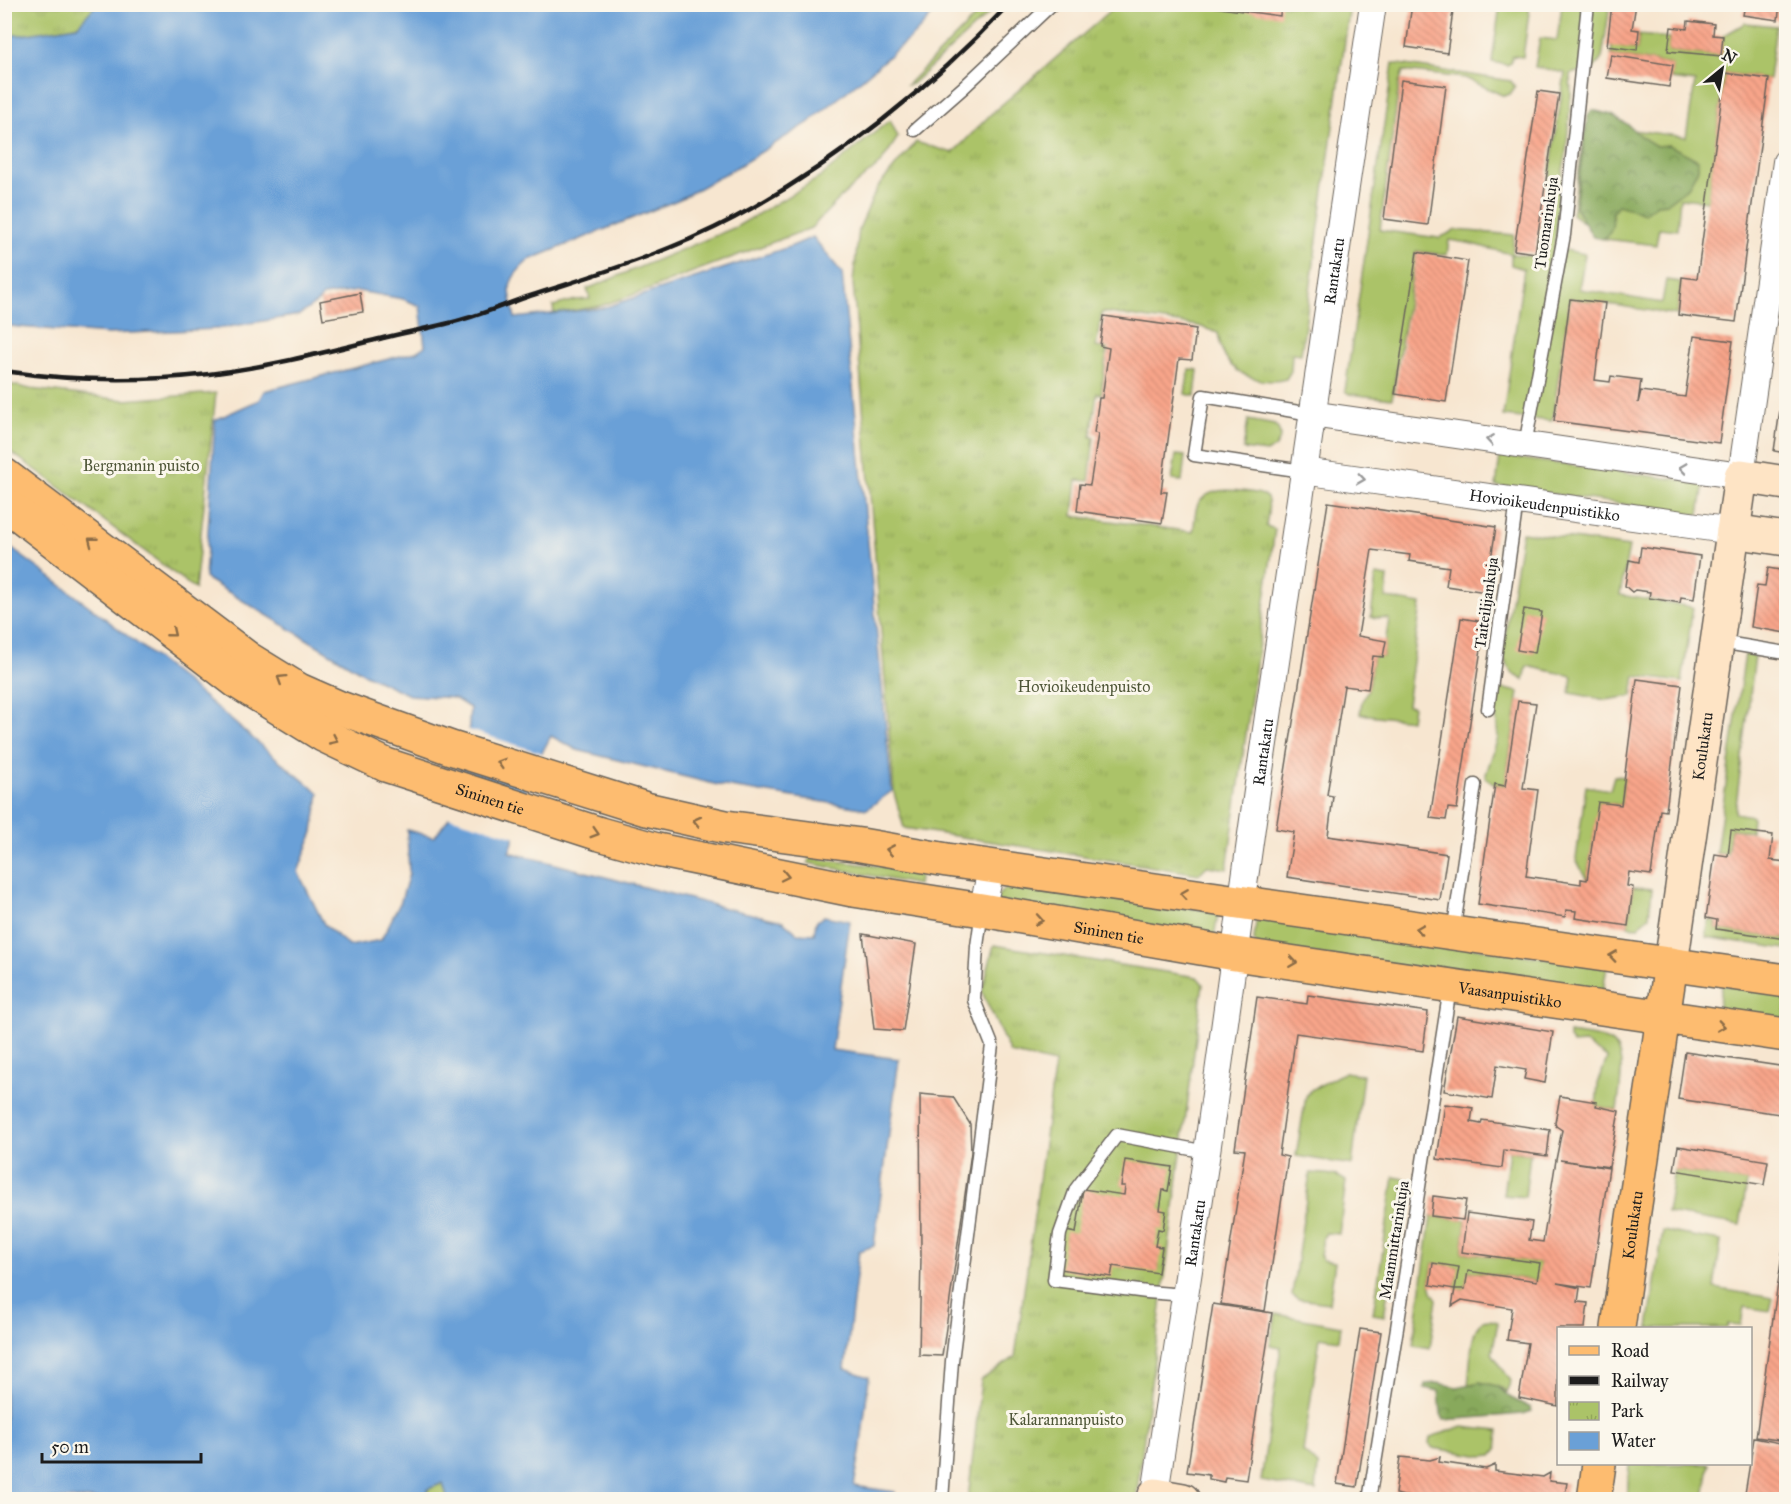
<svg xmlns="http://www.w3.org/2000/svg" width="1791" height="1504" viewBox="0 0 1791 1504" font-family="'IM FELL Great Primer',serif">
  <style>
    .green { fill: #abc368; stroke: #647042; stroke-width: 1.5 }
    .forest { fill: url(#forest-crowns); stroke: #52623c; stroke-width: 1.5 }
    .park { fill: url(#park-tufts); stroke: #647042; stroke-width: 1.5 }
    .water { fill: #6aa0d7; stroke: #435e7a; stroke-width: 1.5 }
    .pier { fill: #f7e6d0 }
    .building { fill: url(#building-back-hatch) }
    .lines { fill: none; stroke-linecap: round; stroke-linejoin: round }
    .lane-casing { stroke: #69635b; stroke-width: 15 }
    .street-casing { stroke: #69635b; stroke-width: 28 }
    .secondary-casing { stroke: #69635b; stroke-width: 36 }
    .primary-casing { stroke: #69635b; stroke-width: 36 }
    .lane { stroke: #fff; stroke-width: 12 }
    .street { stroke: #fff; stroke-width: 26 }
    .secondary { stroke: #fee4c5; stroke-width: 33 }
    .primary { stroke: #fdbc6f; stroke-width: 33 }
    .rail { stroke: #1c1c1c; stroke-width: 4.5 }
    .oneway { stroke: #999 }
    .oneway2 { stroke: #8c6c46 }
    .labels { text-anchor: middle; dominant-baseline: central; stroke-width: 6; stroke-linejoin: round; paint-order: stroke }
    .street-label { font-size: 16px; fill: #1c1c1c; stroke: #fbf7ec }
    .park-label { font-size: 16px; fill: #4e5637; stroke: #fbf7ec }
  </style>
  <defs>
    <pattern id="forest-crowns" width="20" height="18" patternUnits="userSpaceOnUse" patternTransform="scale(1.5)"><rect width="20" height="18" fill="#88a95c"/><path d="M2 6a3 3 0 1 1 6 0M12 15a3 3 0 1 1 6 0" fill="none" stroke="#6e894b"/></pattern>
    <pattern id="park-tufts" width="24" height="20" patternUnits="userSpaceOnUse" patternTransform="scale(1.5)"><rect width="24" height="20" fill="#abc368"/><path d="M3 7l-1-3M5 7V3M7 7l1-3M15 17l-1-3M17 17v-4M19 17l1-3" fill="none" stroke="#93a75a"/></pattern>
    <pattern id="building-back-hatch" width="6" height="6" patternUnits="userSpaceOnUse" patternTransform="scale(1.5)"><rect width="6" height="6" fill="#f8a58a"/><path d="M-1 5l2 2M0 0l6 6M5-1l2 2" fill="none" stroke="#d48d76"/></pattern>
  </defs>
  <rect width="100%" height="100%" fill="#fbf7ec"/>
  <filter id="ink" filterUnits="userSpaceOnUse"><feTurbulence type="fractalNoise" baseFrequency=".0167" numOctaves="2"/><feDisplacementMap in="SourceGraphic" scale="12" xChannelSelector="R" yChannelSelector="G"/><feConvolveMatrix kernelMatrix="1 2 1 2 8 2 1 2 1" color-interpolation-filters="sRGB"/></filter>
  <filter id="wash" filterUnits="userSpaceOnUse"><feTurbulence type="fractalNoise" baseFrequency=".008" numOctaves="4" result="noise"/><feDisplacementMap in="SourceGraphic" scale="24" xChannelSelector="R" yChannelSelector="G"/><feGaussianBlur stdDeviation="1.35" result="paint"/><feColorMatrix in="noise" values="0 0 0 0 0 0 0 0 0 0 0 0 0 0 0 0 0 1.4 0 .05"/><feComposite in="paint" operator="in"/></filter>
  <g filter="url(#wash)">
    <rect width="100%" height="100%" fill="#f7e6d0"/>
    <g class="green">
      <path d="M984 5H998L912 84 907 85 973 19Z"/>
      <path d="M1500 5H1530L1523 57 1512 56 1511 63 1507 65 1492 62Z"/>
      <path d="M1562 5H1610L1602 58 1594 68 1570 74 1571 94 1566 154 1558 198 1555 248 1585 254 1579 289 1662 303 1666 280 1681 282 1677 315 1570 298 1552 421 1503 416 1524 269 1511 265V254L1468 243 1449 240 1447 255 1416 251 1392 399 1349 394 1345 391 1393 63 1511 81 1515 87 1510 94 1504 96 1465 78 1403 71 1399 84 1380 230 1439 238 1456 230 1514 235 1512 254 1537 257 1565 73 1535 67 1540 38 1557 40Z"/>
      <path d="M1745 23 1776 26 1769 79 1725 73 1708 201 1680 198 1677 230 1659 228 1656 245 1605 239 1572 214 1586 124 1686 137 1695 82 1671 79 1672 65 1611 55 1612 46 1637 50 1639 35 1669 38V51L1720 56 1723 36Z"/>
      <path d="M890 120 898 137 881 163 844 194 811 228 690 273 650 289 600 306 554 314 553 306 576 300 590 299 587 289 736 227 819 178Z"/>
      <path d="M1189 369 1198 370 1195 396 1185 394Z"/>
      <path d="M1248 420 1275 425C1282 432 1281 440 1275 448L1266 452 1243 449Z"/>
      <path d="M1176 455 1185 456 1182 481 1172 480Z"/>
      <path d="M1500 456 1704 483 1699 515 1496 486Z"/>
      <path d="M1522 532 1629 547 1620 595 1693 607 1682 682 1635 676 1632 696 1606 700 1570 693 1572 676 1527 666 1524 680 1513 674 1502 656Z"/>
      <path d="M1376 575 1388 577 1386 598 1421 604 1407 705 1413 706 1411 720 1360 714 1362 701 1368 689 1373 656 1383 657 1389 619 1371 617Z"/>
      <path d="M1745 654 1755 656 1735 813 1752 816 1751 831 1731 829 1727 854 1716 853Z"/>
      <path d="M1500 688 1519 692 1505 786 1495 784 1485 777 1498 738 1495 705Z"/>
      <path d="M1614 776 1625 777 1621 805 1599 802 1587 880 1576 859 1586 786 1610 790Z"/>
      <path d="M810 858 920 871 918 885 808 863Z"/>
      <path d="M1015 883 1210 911 1218 916 1214 936 995 901 1000 893Z"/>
      <path d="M1633 887 1652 889 1649 916 1638 927 1628 926Z"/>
      <path d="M1262 917 1607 967 1602 996 1257 946 1254 940 1256 922Z"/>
      <path d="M1709 920 1716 921V929L1786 939V949L1706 937Z"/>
      <path d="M1722 985 1786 994V1024L1717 1014Z"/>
      <path d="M1569 1033C1581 1035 1595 1036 1606 1040 1630 1048 1619 1092 1617 1110L1596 1106 1598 1084 1607 1058 1585 1043 1573 1044 1569 1039Z"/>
      <path d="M1345 1072 1363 1075 1352 1165 1296 1156 1306 1096 1311 1090Z"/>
      <path d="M1509 1151 1530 1154 1525 1197 1503 1195Z"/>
      <path d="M1674 1170 1747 1182 1740 1225 1667 1213Z"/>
      <path d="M1310 1173C1323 1174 1336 1173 1346 1181L1339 1234 1326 1233 1323 1238 1320 1255 1323 1260 1335 1262 1329 1303 1298 1299 1292 1295Z"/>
      <path d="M1394 1177 1406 1179 1384 1316 1373 1314Z"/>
      <path d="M1431 1216 1466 1220 1462 1252 1540 1263 1539 1281 1469 1271 1465 1289H1455L1458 1267 1433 1263C1431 1277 1427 1288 1437 1299L1430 1348 1413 1345Z"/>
      <path d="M1663 1231 1721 1241 1714 1288 1773 1298 1770 1311 1744 1307 1741 1325 1728 1324 1727 1328H1648Z"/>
      <path d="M1276 1314 1341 1326 1339 1340 1320 1337 1303 1452 1318 1465 1316 1491 1261 1481 1281 1347 1270 1345Z"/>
      <path d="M1490 1320 1498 1322 1492 1353 1511 1381 1506 1392 1502 1388 1468 1385C1470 1372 1470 1329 1481 1322 1484 1320 1487 1320 1490 1320Z"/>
      <path d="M1462 1427 1499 1431 1497 1449 1492 1455 1483 1456 1433 1448 1429 1444 1430 1437Z"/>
      <path d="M1629 1464H1709L1704 1499H1627Z"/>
    </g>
    <g class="forest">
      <path d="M1592 110 1612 115 1627 124 1640 136 1656 146 1669 145 1698 160V169L1688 187 1667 203 1657 204 1645 213 1618 205 1612 212C1613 224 1614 232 1603 239L1593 237 1575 207 1588 115Z"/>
      <path d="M1480 1382 1497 1386 1511 1398 1531 1408 1532 1411 1523 1414 1444 1420 1441 1414 1439 1391 1424 1388 1425 1384 1438 1383 1457 1387Z"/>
    </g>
    <g class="park">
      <path d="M5 5H97L77 26 22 35H5Z"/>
      <path d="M1114 5H1350L1301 354 1292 353 1291 371 1286 379C1267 385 1238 377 1227 360 1221 352 1220 342 1218 333L1199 326 1102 312 1096 347 1107 349 1101 394 1097 393 1091 437H1094L1089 481 1077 480 1073 516 1193 532C1195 524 1194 512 1198 504 1209 486 1232 490 1250 492 1256 493 1263 493 1267 498 1271 505 1267 518 1266 526L1275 529 1227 869 1207 866 1199 874 904 828 894 793 853 282 859 229 877 188 916 142 953 153 992 113 1109 12Z"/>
      <path d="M5 383 30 389 125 400 216 393 195 589 46 477 5 448Z"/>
      <path d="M994 945 1197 977 1203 984 1136 1499 968 1500 981 1380 1015 1357 1055 1063 1010 1053 982 992Z"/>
      <path d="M444 1483 448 1499 427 1500 428 1489Z"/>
    </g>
    <path class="water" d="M97 4 941 5 916 33 862 79 808 123 737 167 680 199 529 260C504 282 509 287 515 318L603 308 792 246 813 237 842 273 892 791 867 809 718 785 577 750 551 736C541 754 532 773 525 793 521 806 515 843 509 852L725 908 783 921 797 933 814 934 816 922 824 916 850 921 832 1050 899 1059 874 1246 859 1251 845 1369 869 1377 860 1453 854 1486 895 1492V1499L448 1500 443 1483 428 1489 427 1500 5 1499 4 543C65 587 124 632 182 679 228 716 272 756 319 793L313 832 298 872 324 924 349 946 381 940 401 901 409 874 407 830 434 837 449 818 468 739 470 708 454 698 409 695 363 673 205 578 215 420 259 400 264 391 416 352 425 346 420 306 403 299 358 291 323 296 319 301 299 315 216 329 108 334 18 327 5 325V35H22L77 26Z"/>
    <g class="pier">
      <path d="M466 729 545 754 530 788 465 739Z"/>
      <path d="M456 776 527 799 516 837 446 816Z"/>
    </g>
    <g id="blocks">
      <g class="building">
        <path d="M1205 4H1281L1280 16 1205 6Z"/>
        <path d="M1412 4H1454L1447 53 1406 47Z"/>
        <path d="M1612 4H1636L1632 29 1639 30 1637 50 1607 46Z"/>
        <path d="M1745 4H1780L1778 20 1743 15Z"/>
        <path d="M1688 21 1714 24 1713 35 1723 36 1721 56 1668 51 1671 27 1687 29Z"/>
        <path d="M1611 55 1673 65 1669 87 1607 78Z"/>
        <path d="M1725 73 1769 79 1736 322 1678 315 1682 277 1697 279Z"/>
        <path d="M1401 80 1446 86 1428 225 1384 219Z"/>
        <path d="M1538 91 1559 94 1535 253 1514 250Z"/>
        <path d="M1417 252 1468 261 1446 402 1395 394Z"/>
        <path d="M360 293 363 312 323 319 320 301Z"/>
        <path d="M1570 299 1605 303 1595 380 1610 382 1611 376 1641 380 1638 403 1641 391 1685 397 1694 336 1733 341 1719 443 1554 421Z"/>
        <path d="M1104 316 1196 329 1192 360 1179 359 1161 492H1167L1162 523 1077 511 1080 484 1090 485 1098 434 1094 433 1099 398H1102L1109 348 1100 346Z"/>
        <path d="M1785 376H1786V453L1774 451Z"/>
        <path d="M1328 502 1496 527 1486 592 1446 586 1449 567 1409 561 1410 555 1372 550 1358 636 1386 641 1383 657 1373 656 1368 689 1344 686 1327 795 1333 796 1328 836 1447 854 1440 900 1287 877 1294 832 1276 829Z"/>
        <path d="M1641 547 1700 556 1694 599 1681 597 1680 603 1649 598 1650 592 1635 590 1632 592 1625 586 1629 560 1639 562Z"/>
        <path d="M1768 568 1786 571V633L1751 627 1757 585 1765 586Z"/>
        <path d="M1524 609 1542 612 1535 653 1517 650Z"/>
        <path d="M1461 618 1485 622 1457 809 1448 808 1446 820 1430 818Z"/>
        <path d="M1637 679 1682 685 1666 811 1660 810 1651 875 1629 872 1627 886 1633 887 1628 926 1575 918 1576 911 1566 910 1565 917 1478 904 1495 784 1505 786 1518 701 1536 703 1523 788 1538 790 1526 876 1581 884V879L1587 880 1598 802 1621 805Z"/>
        <path d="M1731 830 1773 835 1770 860 1786 862V939L1716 929 1717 920 1706 918 1715 854 1728 856Z"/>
        <path d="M863 934 916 944 903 1031 874 1029Z"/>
        <path d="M1308 995 1428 1012 1423 1051 1296 1033 1279 1155 1288 1157 1265 1311 1221 1304 1245 1150 1235 1149 1257 997 1307 1004Z"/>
        <path d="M1457 1016 1553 1032 1545 1083 1524 1079 1526 1070 1497 1065 1492 1099 1444 1091Z"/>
        <path d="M1685 1052 1786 1067V1115L1678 1099Z"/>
        <path d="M920 1094 953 1097 970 1124 971 1152 942 1356 919 1355 921 1257Z"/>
        <path d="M1560 1096 1597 1102 1596 1106 1619 1111 1609 1167 1560 1160 1609 1168 1591 1288 1557 1283 1580 1288 1578 1302 1588 1303 1585 1328H1558V1406L1519 1398 1528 1343 1507 1340 1512 1308 1462 1300 1452 1306 1455 1289 1430 1285 1433 1263 1459 1267 1455 1289H1465L1468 1271 1537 1281 1540 1263 1462 1252 1467 1213 1532 1222 1529 1240 1543 1242 1556 1160 1562 1130 1556 1126 1555 1123Z"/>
        <path d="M1445 1104 1473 1108 1471 1122 1481 1124 1482 1120 1550 1130 1547 1156 1504 1150 1502 1168 1437 1159Z"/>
        <path d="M1678 1146 1768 1161 1764 1185 1674 1170Z"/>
        <path d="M1125 1160 1172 1167 1168 1191 1163 1190 1160 1210 1166 1211 1163 1230 1158 1229 1155 1246 1162 1247 1158 1273 1113 1266 1111 1277 1060 1269 1066 1231 1076 1233 1083 1189 1124 1195 1125 1186H1121Z"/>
        <path d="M1433 1196 1466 1200 1463 1220 1431 1216Z"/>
        <path d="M1785 1234H1786V1441L1756 1437Z"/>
        <path d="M1213 1304 1272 1313 1246 1480 1225 1477 1224 1482 1209 1479V1475L1187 1472Z"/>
        <path d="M1360 1329 1381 1332 1357 1487 1337 1484Z"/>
        <path d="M1754 1438 1786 1444V1500H1744Z"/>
        <path d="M1400 1457 1430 1460 1440 1457 1439 1462 1486 1469 1495 1465V1471L1543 1477 1550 1473 1549 1481 1567 1483 1564 1500H1422L1395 1494Z"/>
      </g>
    </g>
  </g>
  <g filter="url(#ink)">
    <use href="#blocks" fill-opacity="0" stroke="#69635b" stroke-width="1.5"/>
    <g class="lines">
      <defs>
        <g id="lane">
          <path d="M915 130 964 87 1052 4"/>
          <path d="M1525 445 1564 235 1588 4"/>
          <path d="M1303 471 1194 455 1203 396 1311 414"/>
          <path d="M1720 642 1786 653"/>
          <path d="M1488 709 1517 501"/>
          <path d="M1453 933 1475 785"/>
          <path d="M1185 1295 1147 1292 1054 1280 1060 1234 1076 1189 1117 1135 1207 1152"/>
          <path d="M942 1500 952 1361 992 1045 974 1000 977 946 982 911"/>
          <path d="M1369 1500 1397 1328 1450 988"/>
        </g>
        <g id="street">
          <path d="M1311 414 1741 476 1786 162"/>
          <path id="s1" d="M1303 471 1733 531"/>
          <path d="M982 910 992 866"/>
          <path id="s2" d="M1154 1500 1207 1152 1258 784 1373 4"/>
        </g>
        <g id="secondary">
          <path d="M1733 531 1786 539"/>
          <path id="s3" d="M1671 964 1741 476 1786 483"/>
          <path d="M1155 1495 1183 1500"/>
        </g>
        <g id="primary">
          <path d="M4 475 247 658 299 690 340 708 451 748 646 809 726 827 861 845 947 860 1786 981"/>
          <path id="s4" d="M4 503 236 681 323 735 386 765 600 834 657 850 853 890 982 910 1235 954 1786 1035"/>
          <path id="s5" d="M1618 1328 1633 1218 1671 964"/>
          <path d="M1594 1500 1599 1464"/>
        </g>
      </defs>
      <use href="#lane" class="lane-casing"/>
      <use href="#street" class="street-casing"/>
      <use href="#secondary" class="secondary-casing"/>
      <use href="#primary" class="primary-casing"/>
      <use href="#lane" class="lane"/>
      <use href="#street" class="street"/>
      <use href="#secondary" class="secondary"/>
      <use href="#primary" class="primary"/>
      <path class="rail" d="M4 371C72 381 141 382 209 374 268 367 326 352 383 338 410 331 438 327 464 319 485 313 506 304 527 297 598 274 668 253 734 218 834 165 932 86 1009 4"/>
    </g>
    <defs><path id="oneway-chevron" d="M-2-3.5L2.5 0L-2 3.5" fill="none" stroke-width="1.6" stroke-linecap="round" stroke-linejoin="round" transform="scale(1.5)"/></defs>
    <g class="oneway">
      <use href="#oneway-chevron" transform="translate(1490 440) rotate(-172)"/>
      <use href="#oneway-chevron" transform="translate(1683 468) rotate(-172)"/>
      <use href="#oneway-chevron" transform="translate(1361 479) rotate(8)"/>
    </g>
    <g class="oneway2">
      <use href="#oneway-chevron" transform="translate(92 541) rotate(-142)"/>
      <use href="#oneway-chevron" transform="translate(172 633) rotate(39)"/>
      <use href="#oneway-chevron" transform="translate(281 679) rotate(-148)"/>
      <use href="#oneway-chevron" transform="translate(334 740) rotate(25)"/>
      <use href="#oneway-chevron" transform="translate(501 763) rotate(-163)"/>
      <use href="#oneway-chevron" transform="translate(697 821) rotate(-167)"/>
      <use href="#oneway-chevron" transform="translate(595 833) rotate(17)"/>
      <use href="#oneway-chevron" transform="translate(890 850) rotate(-170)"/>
      <use href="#oneway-chevron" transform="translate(785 876) rotate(12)"/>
      <use href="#oneway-chevron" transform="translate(1184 894) rotate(-172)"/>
      <use href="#oneway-chevron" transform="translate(1039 920) rotate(10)"/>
      <use href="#oneway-chevron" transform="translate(1420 929) rotate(-172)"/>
      <use href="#oneway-chevron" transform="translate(1613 956) rotate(-172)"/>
      <use href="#oneway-chevron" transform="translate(1293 962) rotate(8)"/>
      <use href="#oneway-chevron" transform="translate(1721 1026) rotate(8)"/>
    </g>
  </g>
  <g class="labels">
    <g class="street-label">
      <text transform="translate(1546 223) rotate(-82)">Tuomarinkuja</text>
      <text stroke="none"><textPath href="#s2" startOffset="1242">Rantakatu</textPath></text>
      <text stroke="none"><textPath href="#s1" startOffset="244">Hovioikeudenpuistikko</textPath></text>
      <text transform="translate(1486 603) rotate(-82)">Taiteilijankuja</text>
      <text stroke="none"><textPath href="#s3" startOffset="220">Koulukatu</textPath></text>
      <text stroke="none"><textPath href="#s2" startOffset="756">Rantakatu</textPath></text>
      <text stroke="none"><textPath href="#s4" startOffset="574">Sininen tie</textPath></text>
      <text stroke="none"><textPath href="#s4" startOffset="1208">Sininen tie</textPath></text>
      <text stroke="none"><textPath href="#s4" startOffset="1614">Vaasanpuistikko</textPath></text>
      <text stroke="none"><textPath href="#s5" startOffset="104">Koulukatu</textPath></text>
      <text stroke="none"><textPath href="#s2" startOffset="270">Rantakatu</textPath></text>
      <text transform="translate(1394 1240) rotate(-81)">Maanmittarinkuja</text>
    </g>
    <g class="park-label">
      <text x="141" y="465">Bergmanin puisto</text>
      <text x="1084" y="686">Hovioikeudenpuisto</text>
      <text x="1066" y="1419">Kalarannanpuisto</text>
    </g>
  </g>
  <rect width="1791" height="1504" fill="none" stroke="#fbf7ec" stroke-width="24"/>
  <rect x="1557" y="1327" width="195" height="138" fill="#fbf7ec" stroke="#a29f99" stroke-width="1.5"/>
  <rect x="1569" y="1346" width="30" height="9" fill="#fdbc6f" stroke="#a29f99" stroke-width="1.5"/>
  <text x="1611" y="1357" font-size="18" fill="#1c1c1c">Road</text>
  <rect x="1569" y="1376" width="30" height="9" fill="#1c1c1c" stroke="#a29f99" stroke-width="1.5"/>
  <text x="1611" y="1387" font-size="18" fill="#1c1c1c">Railway</text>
  <rect x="1569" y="1402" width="30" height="18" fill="url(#park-tufts)" stroke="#a29f99" stroke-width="1.5"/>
  <text x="1611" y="1417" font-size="18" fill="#1c1c1c">Park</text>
  <rect x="1569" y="1432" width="30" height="18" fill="#6aa0d7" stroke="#a29f99" stroke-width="1.5"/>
  <text x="1611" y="1447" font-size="18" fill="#1c1c1c">Water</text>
  <g transform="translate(1722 69) rotate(30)" stroke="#fbf7ec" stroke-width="4.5" paint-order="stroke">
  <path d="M0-4.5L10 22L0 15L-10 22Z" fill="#1c1c1c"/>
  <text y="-9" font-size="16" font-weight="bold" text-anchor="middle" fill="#1c1c1c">N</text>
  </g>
  <path d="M42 1453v9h159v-9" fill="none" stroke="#1c1c1c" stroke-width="3"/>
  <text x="51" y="1453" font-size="18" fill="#1c1c1c" stroke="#fbf7ec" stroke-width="4.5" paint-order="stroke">50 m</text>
</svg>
